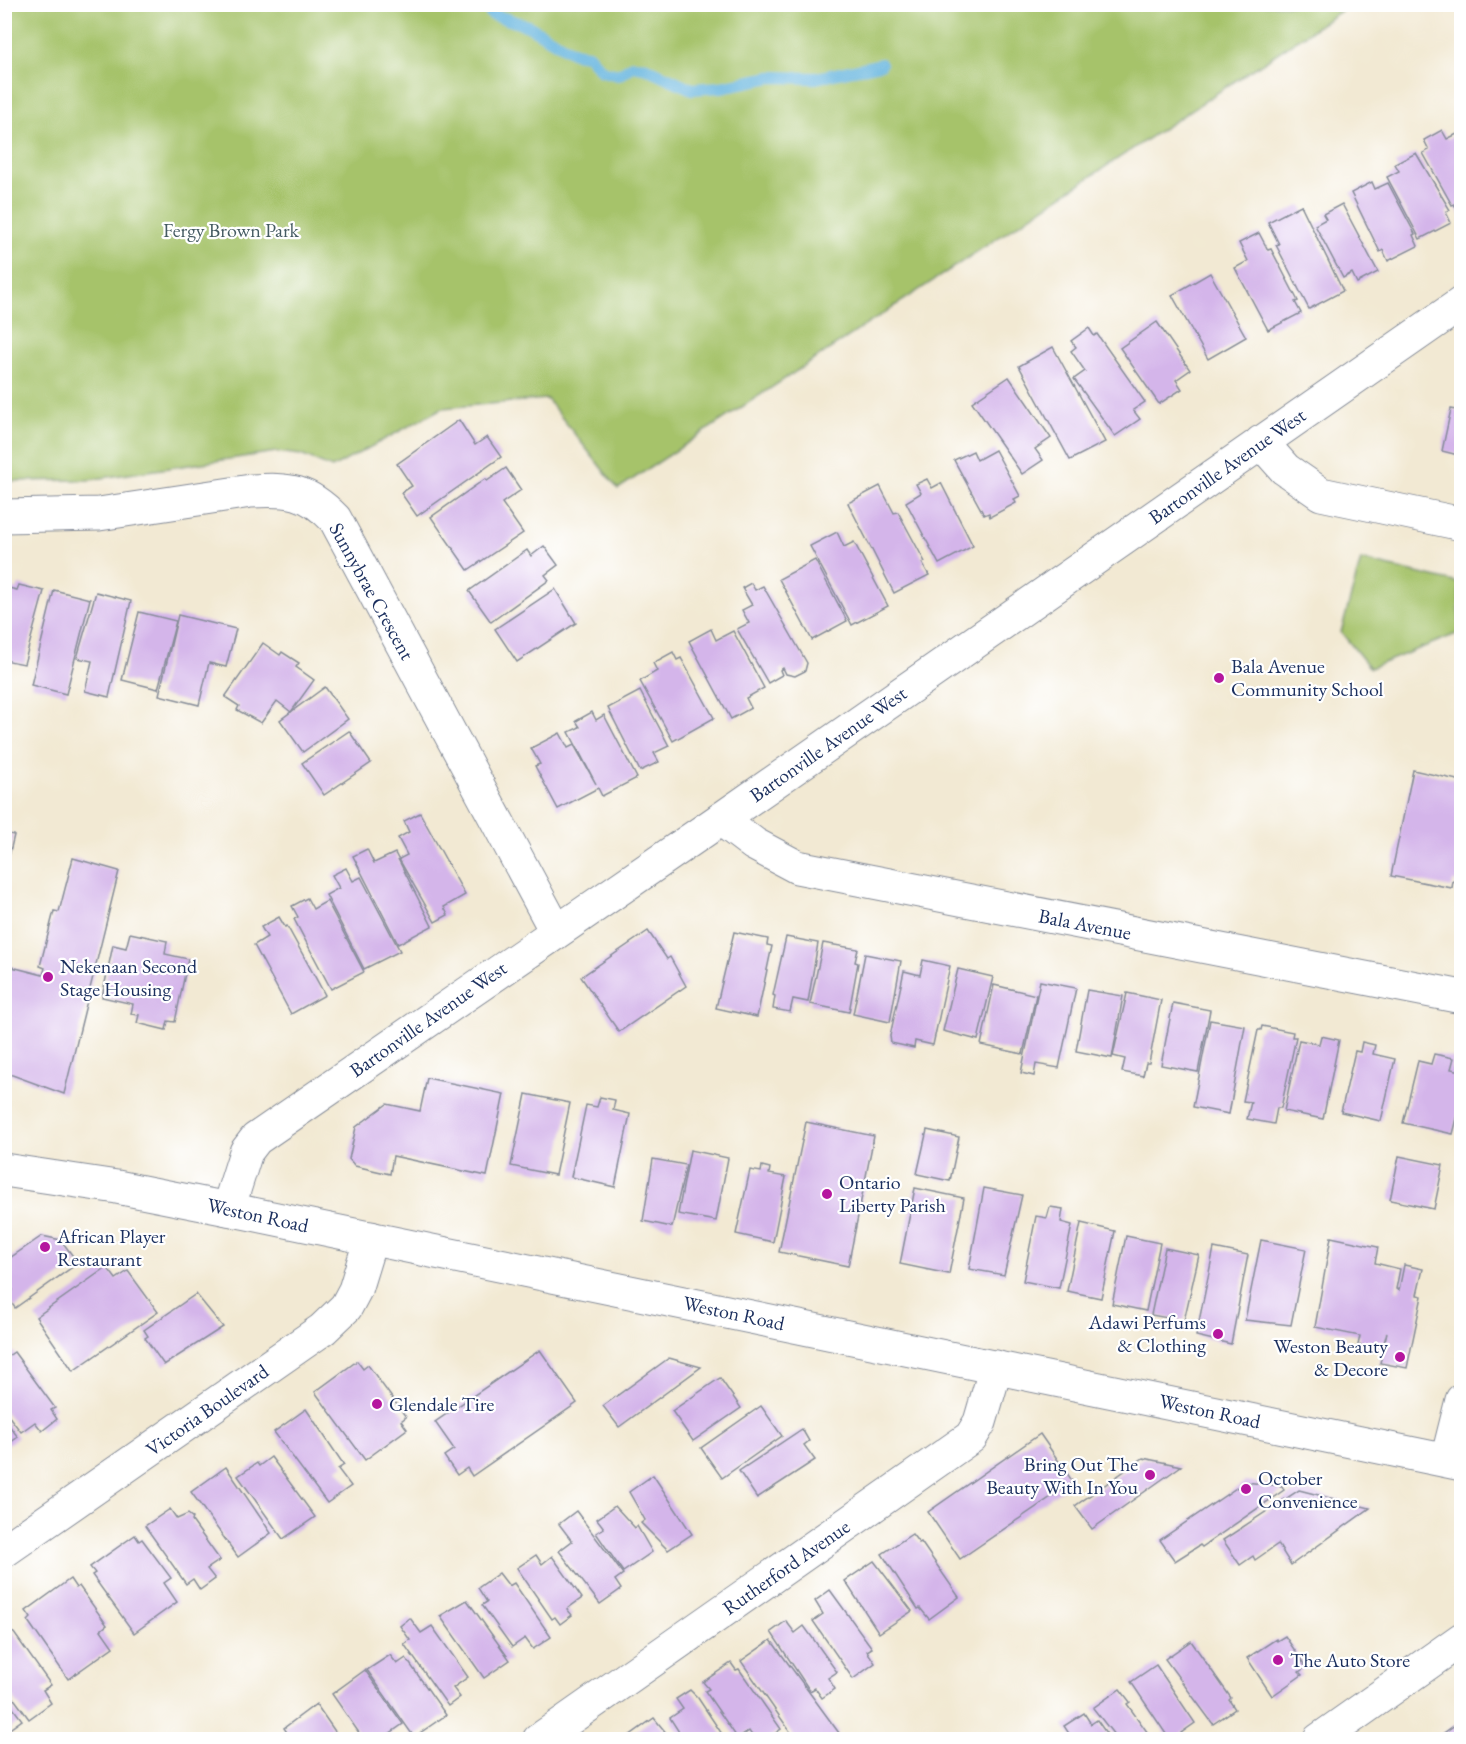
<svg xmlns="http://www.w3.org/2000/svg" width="1466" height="1744" viewBox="0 0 1466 1744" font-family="'EB Garamond',serif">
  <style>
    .green { fill: #a6c36b; stroke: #607964; stroke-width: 1.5 }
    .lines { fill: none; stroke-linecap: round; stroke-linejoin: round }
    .stream { stroke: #63b4de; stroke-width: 12 }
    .building { fill: #d4b5ea }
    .street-casing { stroke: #868c98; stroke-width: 35 }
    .secondary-casing { stroke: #868c98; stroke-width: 35 }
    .street { stroke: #fff; stroke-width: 33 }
    .secondary { stroke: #fff; stroke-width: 33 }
    .poi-dot { fill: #b5179e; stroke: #fff; stroke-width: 2 }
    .labels { text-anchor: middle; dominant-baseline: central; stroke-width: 4.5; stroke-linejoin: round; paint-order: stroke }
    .park-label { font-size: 20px; fill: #455b62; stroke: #fff }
    .street-label { font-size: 20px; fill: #1b2f5e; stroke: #fff }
    .poi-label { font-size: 20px; fill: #1b2f5e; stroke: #fff; text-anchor: start }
  </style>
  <rect width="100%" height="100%" fill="#fff"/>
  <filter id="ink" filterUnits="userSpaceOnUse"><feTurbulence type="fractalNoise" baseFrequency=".0167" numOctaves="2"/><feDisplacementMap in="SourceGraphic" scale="12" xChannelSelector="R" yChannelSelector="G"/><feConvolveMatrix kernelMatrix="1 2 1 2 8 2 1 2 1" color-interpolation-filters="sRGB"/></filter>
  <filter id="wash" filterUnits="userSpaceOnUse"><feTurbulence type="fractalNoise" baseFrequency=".008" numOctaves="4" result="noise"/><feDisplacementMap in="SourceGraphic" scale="24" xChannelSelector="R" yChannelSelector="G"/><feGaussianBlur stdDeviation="1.35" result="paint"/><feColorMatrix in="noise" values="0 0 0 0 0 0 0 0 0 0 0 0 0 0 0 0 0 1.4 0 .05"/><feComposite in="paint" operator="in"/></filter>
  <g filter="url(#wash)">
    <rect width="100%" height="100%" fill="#f2e9d3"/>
    <g class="green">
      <path d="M4 5 5 4 1350 5 618 489 547 399 442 408 332 468 301 455 276 452 88 480 5 481Z"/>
      <path d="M1361 560 1459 583V633L1370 668 1341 632Z"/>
    </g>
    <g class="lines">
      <path class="stream" d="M491 14 528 26 574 53 588 55 602 71 618 75 633 66 644 67 692 89 721 87 771 77 816 78 881 64"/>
    </g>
    <g id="blocks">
      <g class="building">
        <path d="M1442 130 1447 139 1459 133 1462 137V217L1454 204 1452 205 1423 153 1429 150 1424 140Z"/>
        <path d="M1416 153 1450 210 1446 212 1451 223 1420 239 1387 177 1399 171 1395 164Z"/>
        <path d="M1372 182 1375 189 1388 183 1415 234 1413 235 1418 246 1388 261 1383 250 1380 252 1351 193Z"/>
        <path d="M1342 204 1378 272 1357 283 1352 273 1343 278 1315 225 1326 219 1323 214Z"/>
        <path d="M1301 205 1343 291 1309 309 1276 245 1279 244 1268 222Z"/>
        <path d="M1259 233 1268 250 1271 249 1298 301 1295 302 1301 313 1268 330 1235 268 1248 261 1239 243Z"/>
        <path d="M1210 273 1246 337 1208 359 1172 295Z"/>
        <path d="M1157 322 1190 370 1176 380 1182 389 1159 404 1120 348Z"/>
        <path d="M1089 328 1094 336 1097 334 1145 402 1133 410 1140 419 1115 436 1074 379 1085 371 1071 351 1076 347 1071 341Z"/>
        <path d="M1053 347 1105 442 1070 460 1019 366Z"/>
        <path d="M1009 377 1051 438 1035 449 1043 460 1022 474 972 402Z"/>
        <path d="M1451 409 1462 411V456L1442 451Z"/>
        <path d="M459 420 475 445 487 437 501 457 417 516 401 493 412 486 397 464Z"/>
        <path d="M995 450 1020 496 1014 499 1016 503 990 517 989 513 984 515 954 460 973 451 977 460Z"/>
        <path d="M506 468 521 490 502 503 523 533 468 570 431 517 485 479 487 481Z"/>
        <path d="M927 479 932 488 941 483 973 546 939 564 906 502 921 493 916 484Z"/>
        <path d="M880 486 894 513 898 512 925 562 922 563 929 575 894 593 848 503Z"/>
        <path d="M837 532 844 547 854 542 888 606 852 625 810 546Z"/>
        <path d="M544 546 558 565 545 575 549 580 491 622 469 591 527 550 531 556Z"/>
        <path d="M815 560 847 621 812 640 779 579Z"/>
        <path d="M751 583 755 590 763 586 807 663 805 671 795 676 786 674 783 668 780 670 782 675 768 683 737 629 749 623 742 610 752 605 742 588Z"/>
        <path d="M19 585 44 591 24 664 4 660V589L5 587 17 590Z"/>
        <path d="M555 589 576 623 517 662 495 629Z"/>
        <path d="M54 590 90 599 66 694 31 685Z"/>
        <path d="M96 592 131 601 109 697 85 691 92 661 77 658Z"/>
        <path d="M139 612 176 621 158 689 122 680Z"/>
        <path d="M178 615 236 629 226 667 209 663 199 705 159 695Z"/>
        <path d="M711 629 716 640 733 631 764 688 746 698 751 708 731 719 689 641Z"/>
        <path d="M263 643 280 655 282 652 299 663 296 667 314 680 291 712 277 701 261 723 237 710 239 706 225 697Z"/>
        <path d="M673 652 677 660 681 658 714 718 673 741 640 681 657 671 653 663Z"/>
        <path d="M325 687 348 719 303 752 280 720Z"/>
        <path d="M640 691 669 746 654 753 659 762 640 771 608 708Z"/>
        <path d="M592 712 596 720 604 715 637 778 602 796 598 788 558 809 535 766 540 764 531 748 560 733 568 748 574 745 596 784 569 732 580 727 576 721Z"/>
        <path d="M349 731 371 763 324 795 302 763Z"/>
        <path d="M1413 770 1462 781V882L1453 881 1452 888 1391 876Z"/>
        <path d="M420 813 465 895 444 907 448 915 435 922 399 859 407 855 398 838 409 832 404 821Z"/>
        <path d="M4 833 14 835 5 873H4Z"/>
        <path d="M367 849 374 863 395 853 432 926 398 944 353 856Z"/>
        <path d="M73 858 119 871 64 1094 4 1072V965L43 975 45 968 40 966 54 911 59 912Z"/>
        <path d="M346 868 353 881 361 877 400 951 364 969 326 895 339 888 332 875Z"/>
        <path d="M307 898 313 909 327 901 364 972 331 989 294 919 298 917 292 906Z"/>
        <path d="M279 917 285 927 287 926 325 995 291 1014 254 945 267 937 261 927Z"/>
        <path d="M648 931 667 959 670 957 686 986 619 1032 581 977Z"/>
        <path d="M734 932 768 939 767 945 772 946 757 1017 716 1008Z"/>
        <path d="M130 933 167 941 165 954 188 959 175 1022 168 1021 166 1030 137 1023 139 1015 131 1014 133 1004 102 997 113 945 126 948Z"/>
        <path d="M786 937 818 943 808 1002 793 999 790 1012 773 1009 775 996 773 995Z"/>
        <path d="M823 943 858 949 855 962 858 963 849 1012 810 1004Z"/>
        <path d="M865 954 901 961 890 1022 853 1014Z"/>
        <path d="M923 960 950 966 933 1045 915 1041 914 1048 891 1043 890 1036 904 971 920 975Z"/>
        <path d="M958 969 993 977 978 1040 943 1031Z"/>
        <path d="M1040 981 1076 988 1059 1068 1036 1064 1034 1076 1021 1073Z"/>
        <path d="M994 985 1036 995 1023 1054 981 1045Z"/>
        <path d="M1087 990 1123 996 1112 1058 1076 1051Z"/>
        <path d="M1127 993 1161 1000 1149 1063H1146L1143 1076 1122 1072 1125 1059 1113 1056Z"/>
        <path d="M1173 1003 1210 1010 1198 1072 1161 1065Z"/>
        <path d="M1210 1020 1245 1026 1229 1114 1193 1107Z"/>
        <path d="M1262 1026 1293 1032 1292 1037H1296L1281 1108H1277L1274 1124 1247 1119 1251 1102 1243 1101 1258 1030H1261Z"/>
        <path d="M1321 1036 1339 1040 1323 1119 1284 1111 1299 1040 1319 1044Z"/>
        <path d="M1362 1042 1375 1045 1373 1054 1395 1059 1381 1121 1341 1112 1355 1051 1360 1052Z"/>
        <path d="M1434 1054 1454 1058 1451 1069 1462 1071V1099L1453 1134 1403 1123 1418 1061 1431 1064Z"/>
        <path d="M427 1078 504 1094 487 1176 393 1156 390 1174 355 1166 349 1159 356 1127 387 1104 420 1111Z"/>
        <path d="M526 1094 570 1103 555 1175 511 1166Z"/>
        <path d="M600 1097 615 1100 613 1110 630 1114 615 1187 571 1177 586 1105 597 1107Z"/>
        <path d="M806 1122 874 1136 848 1266 779 1252Z"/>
        <path d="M927 1130 959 1137 950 1181 917 1174Z"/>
        <path d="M690 1150 728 1158 716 1221 678 1214Z"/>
        <path d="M1399 1156 1443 1165 1434 1209 1390 1200Z"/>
        <path d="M653 1159 686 1165 672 1227 643 1221Z"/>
        <path d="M762 1166 770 1168 769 1174 786 1177 773 1242 736 1234 750 1170 761 1172Z"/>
        <path d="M915 1188 964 1198 949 1274 900 1264Z"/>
        <path d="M984 1188 1022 1195 1004 1275 969 1269Z"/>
        <path d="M1050 1207 1063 1209 1061 1222 1072 1225 1059 1288 1023 1281 1036 1216 1047 1218Z"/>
        <path d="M1081 1223 1115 1231 1101 1298 1067 1291Z"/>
        <path d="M42 1236 61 1240 78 1263 15 1308 6 1295 13 1290 4 1278V1262Z"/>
        <path d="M1126 1236 1160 1243 1146 1311 1112 1304Z"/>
        <path d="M1331 1237 1378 1247 1375 1263 1400 1269 1396 1289 1399 1290 1404 1265 1423 1269 1417 1295 1422 1296 1407 1368 1380 1363 1387 1332 1382 1350 1358 1345 1360 1336 1315 1327Z"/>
        <path d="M1261 1240 1306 1249 1291 1325 1245 1320Z"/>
        <path d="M1165 1248 1199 1255 1184 1321 1151 1315Z"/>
        <path d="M1214 1248 1248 1255 1231 1344 1196 1336Z"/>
        <path d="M107 1267 116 1279 128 1271 158 1312 73 1371 36 1317Z"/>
        <path d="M196 1294 223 1327 164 1365 145 1338 148 1336 144 1330Z"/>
        <path d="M540 1350 577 1403 472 1476 467 1468 457 1475 444 1456 454 1449 435 1422Z"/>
        <path d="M14 1352 55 1408 51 1410 57 1419 42 1431 35 1422 21 1432 4 1410V1359Z"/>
        <path d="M669 1358 701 1367 619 1427 603 1406Z"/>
        <path d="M357 1361 363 1369 368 1365 406 1417 401 1421 407 1429 365 1460 315 1392Z"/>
        <path d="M720 1378 741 1408 693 1441 672 1411Z"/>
        <path d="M761 1406 782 1436 722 1478 701 1448Z"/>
        <path d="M306 1409 344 1465 338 1469 351 1486 327 1503 274 1432Z"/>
        <path d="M4 1419 18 1437 4 1447Z"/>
        <path d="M802 1429 809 1441 804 1445 815 1460 757 1498 739 1471Z"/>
        <path d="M1040 1434 1073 1482 960 1559 928 1512Z"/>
        <path d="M271 1457 315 1517 283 1539 238 1476 257 1463 259 1466Z"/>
        <path d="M1143 1458 1181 1466 1092 1529 1075 1506Z"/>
        <path d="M226 1467 271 1533 238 1557 191 1492Z"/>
        <path d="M653 1475 692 1534 668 1550 641 1523 645 1520 629 1492Z"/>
        <path d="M1245 1482 1282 1486 1284 1490 1202 1547 1200 1545 1175 1561 1160 1540Z"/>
        <path d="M1299 1490 1370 1508 1291 1565 1278 1544 1255 1560 1253 1556 1240 1565 1223 1540Z"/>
        <path d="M615 1506 635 1528 637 1526 652 1552 623 1572 596 1533 604 1528 597 1519Z"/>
        <path d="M170 1509 177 1519 188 1514 193 1518 192 1521 220 1560 207 1569 215 1579 200 1590 193 1579 186 1584 145 1526Z"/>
        <path d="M576 1511 623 1574 615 1580 621 1589 600 1604 559 1551 572 1541 559 1524Z"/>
        <path d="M912 1534 919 1543 921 1542 959 1597 929 1619 920 1608 918 1609 882 1554Z"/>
        <path d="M135 1535 139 1541 142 1539 171 1578 164 1583 177 1602 134 1633 92 1575 95 1573 90 1567Z"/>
        <path d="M536 1555 542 1564 552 1556 582 1598 567 1609 572 1615 560 1624 555 1617 552 1619 517 1568Z"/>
        <path d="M874 1561 912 1611 879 1633 845 1581Z"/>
        <path d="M499 1573 509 1586 514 1583 551 1637 533 1649 525 1638 512 1647 482 1605 487 1602 478 1588Z"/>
        <path d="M70 1579 76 1588 79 1586 107 1625 101 1630 113 1647 68 1679 28 1621 31 1618 26 1611Z"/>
        <path d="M830 1590 872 1648 867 1651 875 1663 853 1679 813 1621 823 1614 815 1601Z"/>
        <path d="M467 1600 510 1660 484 1678 440 1616Z"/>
        <path d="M410 1618 421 1633 432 1626 468 1677 453 1688 460 1697 448 1706 404 1644 410 1640 400 1626Z"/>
        <path d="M786 1621 795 1633 804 1626 837 1672 828 1678 835 1689 822 1698 815 1688 810 1691 771 1632Z"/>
        <path d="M7 1630 14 1633 51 1685 43 1690 51 1703 29 1719 4 1685V1631Z"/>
        <path d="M1285 1636 1306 1667 1299 1672 1302 1675 1272 1696 1247 1658 1276 1639 1277 1641Z"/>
        <path d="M771 1640 839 1733 831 1740H796L741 1661Z"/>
        <path d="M1191 1641 1231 1698 1229 1700 1235 1709 1213 1724 1165 1659Z"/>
        <path d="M390 1655 397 1664 406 1658 446 1715 414 1737 367 1670Z"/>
        <path d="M731 1663 736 1670 739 1669 781 1729 766 1740H755L749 1731 738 1739 705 1691 709 1689 703 1682Z"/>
        <path d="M1156 1665 1195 1723 1181 1733 1186 1740H1170L1131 1682Z"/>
        <path d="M365 1670 403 1724 389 1734 393 1740H364L332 1694Z"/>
        <path d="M1120 1689 1130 1702 1127 1704 1153 1740H1118L1093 1708Z"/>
        <path d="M690 1690 698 1698 726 1740H684L670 1718 683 1709 676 1699Z"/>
        <path d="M4 1696 22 1720 4 1733Z"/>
        <path d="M316 1704 341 1740H292L284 1728Z"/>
        <path d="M1084 1713 1091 1724 1097 1720 1111 1740H1069L1072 1738 1064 1726Z"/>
        <path d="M654 1718 672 1740H632L629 1736Z"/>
        <path d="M1455 1725 1462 1740H1434Z"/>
      </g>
    </g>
  </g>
  <g filter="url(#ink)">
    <use href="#blocks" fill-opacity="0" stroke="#868c98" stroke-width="1.5"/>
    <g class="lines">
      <defs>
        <g id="street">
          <path d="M1261 442 1285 469 1321 494 1462 524"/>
          <path d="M4 516 99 514 251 491C290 489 307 490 335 519L556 931"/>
          <path d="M721 819 754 844 797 867 1462 997"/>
          <path d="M228 1209 246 1152 256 1139 721 819 1462 303"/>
          <path d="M1447 1460 1462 1400"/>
          <path d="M4 1551 323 1329 346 1307 355 1290 371 1238"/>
          <path d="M539 1740 971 1437 980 1422 996 1367"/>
          <path d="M1319 1740 1462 1639"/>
        </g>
        <path id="secondary" d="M4 1170 117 1187 228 1209 1462 1464"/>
      </defs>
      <use href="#street" class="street-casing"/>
      <use href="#secondary" class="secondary-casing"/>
      <use href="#street" class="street"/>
      <use href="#secondary" class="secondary"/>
    </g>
  </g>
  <g class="poi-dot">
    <circle cx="1219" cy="678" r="6"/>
    <circle cx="48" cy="977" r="6"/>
    <circle cx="827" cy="1194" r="6"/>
    <circle cx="45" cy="1247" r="6"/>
    <circle cx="1218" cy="1334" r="6"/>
    <circle cx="1400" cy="1357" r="6"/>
    <circle cx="377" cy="1404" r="6"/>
    <circle cx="1150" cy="1475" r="6"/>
    <circle cx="1246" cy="1489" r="6"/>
    <circle cx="1278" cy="1660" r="6"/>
  </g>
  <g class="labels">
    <g class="park-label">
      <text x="231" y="230">Fergy Brown Park</text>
    </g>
    <g class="street-label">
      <text transform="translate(1227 466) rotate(-35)">Bartonville Avenue West</text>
      <text transform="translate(372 591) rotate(61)">Sunnybrae Crescent</text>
      <text transform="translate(828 744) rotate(-35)">Bartonville Avenue West</text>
      <text transform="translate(1085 924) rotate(11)">Bala Avenue</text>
      <text transform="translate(428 1019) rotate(-35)">Bartonville Avenue West</text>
      <text transform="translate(258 1215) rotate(12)">Weston Road</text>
      <text transform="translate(734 1313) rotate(12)">Weston Road</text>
      <text transform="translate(207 1410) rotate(-35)">Victoria Boulevard</text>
      <text transform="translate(1210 1411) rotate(12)">Weston Road</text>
      <text transform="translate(786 1567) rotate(-35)">Rutherford Avenue</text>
    </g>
    <g class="poi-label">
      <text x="1231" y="666">Bala Avenue<tspan x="1231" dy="23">Community School</tspan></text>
      <text x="60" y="966">Nekenaan Second<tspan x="60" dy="23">Stage Housing</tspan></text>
      <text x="839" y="1182">Ontario<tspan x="839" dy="23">Liberty Parish</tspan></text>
      <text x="57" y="1236">African Player<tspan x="57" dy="23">Restaurant</tspan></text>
      <text x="1206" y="1322" text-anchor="end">Adawi Perfums<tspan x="1206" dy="23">&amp; Clothing</tspan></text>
      <text x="1388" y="1346" text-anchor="end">Weston Beauty<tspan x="1388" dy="23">&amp; Decore</tspan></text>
      <text x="389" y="1404">Glendale Tire</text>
      <text x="1138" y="1464" text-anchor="end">Bring Out The<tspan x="1138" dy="23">Beauty With In You</tspan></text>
      <text x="1258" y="1478">October<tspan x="1258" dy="23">Convenience</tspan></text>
      <text x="1290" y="1660">The Auto Store</text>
    </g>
  </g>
  <rect width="1466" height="1744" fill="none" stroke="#fff" stroke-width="24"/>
</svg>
